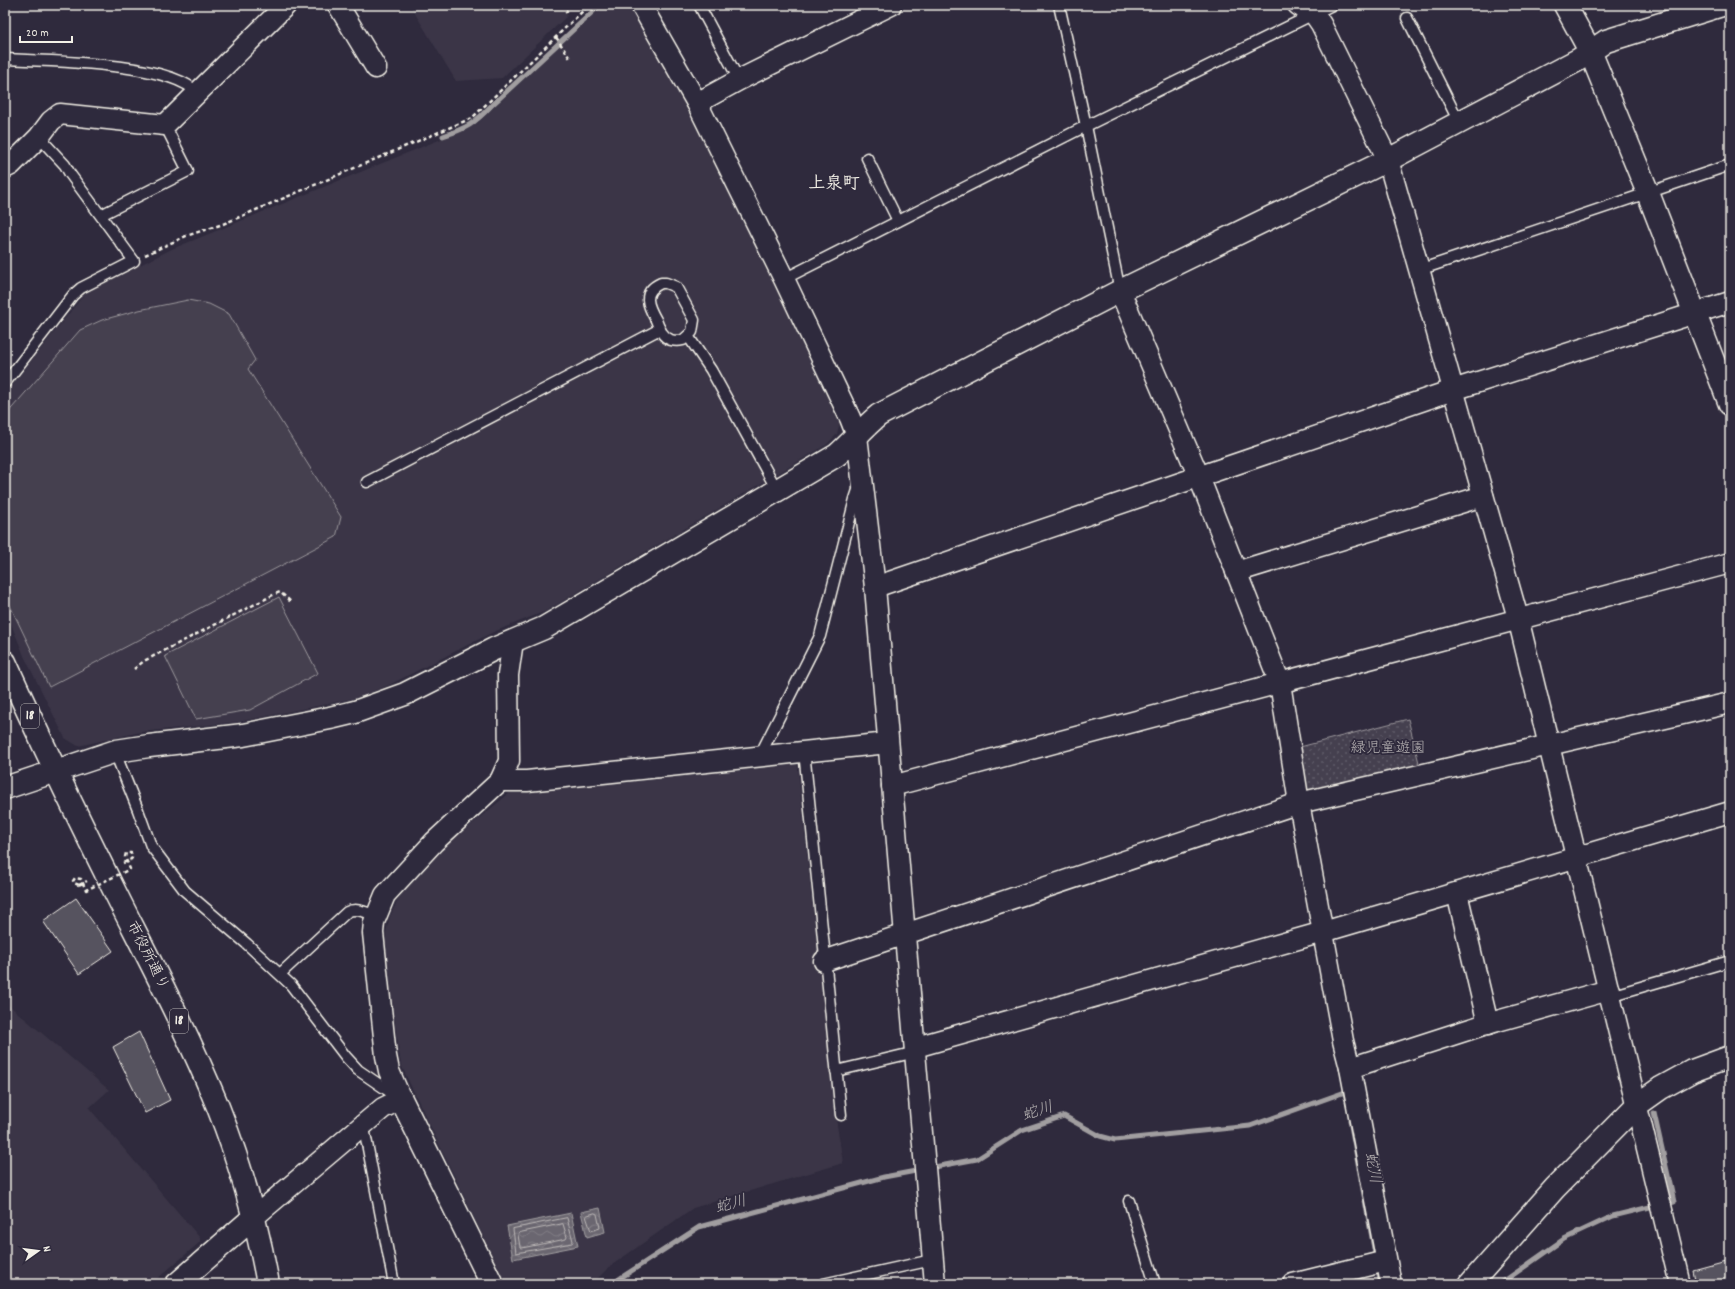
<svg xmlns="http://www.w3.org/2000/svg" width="1735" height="1289" viewBox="0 0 1735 1289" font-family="Dekko,'Klee One',sans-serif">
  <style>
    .built { fill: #3b3647 }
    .park { fill: url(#park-dots); stroke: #9c989c }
    .garden { fill: #454050; stroke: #9c989c }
    .water { fill: url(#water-waves); stroke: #a19ea0 }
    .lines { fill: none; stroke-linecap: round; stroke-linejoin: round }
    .shore { stroke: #bdb9b8; stroke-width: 1 }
    .stream { stroke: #a19ea0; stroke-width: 5 }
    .building { fill: #56525f; stroke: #f4f1e8 }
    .service-casing { stroke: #f4f1e8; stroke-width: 13 }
    .minor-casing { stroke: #f4f1e8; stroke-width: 23 }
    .tertiary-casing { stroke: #f4f1e8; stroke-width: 25 }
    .primary-casing { stroke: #f4f1e8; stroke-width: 25 }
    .path { stroke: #f4f1e8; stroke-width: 2.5; stroke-dasharray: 4 3; stroke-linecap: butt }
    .service { stroke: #2f2a3d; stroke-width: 10 }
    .minor { stroke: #2f2a3d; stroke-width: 20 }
    .tertiary { stroke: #2f2a3d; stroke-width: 22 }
    .primary { stroke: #2f2a3d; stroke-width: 22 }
    .path-bridge { stroke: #f4f1e8; stroke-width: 2.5; stroke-dasharray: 4 3; stroke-linecap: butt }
    .labels { text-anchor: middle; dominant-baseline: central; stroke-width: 3.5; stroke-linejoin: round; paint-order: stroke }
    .shield { fill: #2f2a3d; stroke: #b9b5b5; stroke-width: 1 }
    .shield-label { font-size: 14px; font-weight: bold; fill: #f4f1e8 }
    .park-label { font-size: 15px; fill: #b7b3b3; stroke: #2f2a3d }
    .street-label { font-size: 15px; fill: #f4f1e8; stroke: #2f2a3d }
    .water-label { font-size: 16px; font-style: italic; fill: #b6b2b2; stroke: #2f2a3d }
    .quarter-label { font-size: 17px; font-weight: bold; fill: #f4f1e8; stroke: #2f2a3d }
  </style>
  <defs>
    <pattern id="park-dots" width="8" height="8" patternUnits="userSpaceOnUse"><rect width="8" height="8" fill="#454050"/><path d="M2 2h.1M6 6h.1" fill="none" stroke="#605c69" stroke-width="1.8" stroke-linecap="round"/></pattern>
    <pattern id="water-waves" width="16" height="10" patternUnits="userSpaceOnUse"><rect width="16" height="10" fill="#6a6670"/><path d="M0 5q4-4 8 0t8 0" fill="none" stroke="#807c84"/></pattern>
  </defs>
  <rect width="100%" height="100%" fill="#2f2a3d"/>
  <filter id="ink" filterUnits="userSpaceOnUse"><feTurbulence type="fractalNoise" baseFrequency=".025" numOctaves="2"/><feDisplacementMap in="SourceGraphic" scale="8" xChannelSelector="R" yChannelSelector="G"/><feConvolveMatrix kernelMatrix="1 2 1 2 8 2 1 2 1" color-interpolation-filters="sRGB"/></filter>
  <g filter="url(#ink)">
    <g class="built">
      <path d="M410 5H561L567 16 502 78 456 81Z"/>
      <path d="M605 5H632L690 103 839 407 840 421 837 434 826 445 546 611 493 632 389 685 357 698 238 722 140 732 78 746 65 738 25 658 5 609V394L86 292 172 249 466 129 478 123 561 43Z"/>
      <path d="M797 760 836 1119 843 1163 693 1208 609 1267 592 1284H506L401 1065 383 945 390 916 403 890 429 859 511 792Z"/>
      <path d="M5 1002 109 1090 89 1108 200 1238V1242L151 1284H5Z"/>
    </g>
    <path class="park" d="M1408 719 1420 767 1308 793 1296 748Z"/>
    <g class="garden">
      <path d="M188 300 209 304 229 314 255 360 248 369 341 517 336 537 49 687 5 595V416L80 330 102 320 139 310Z"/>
      <path d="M279 597 318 673 250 710 196 719 165 656Z"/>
    </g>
    <g class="water">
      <path d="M600 1208 605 1232 587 1237 581 1212Z"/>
      <path d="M571 1213 578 1246 513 1259 507 1226Z"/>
    </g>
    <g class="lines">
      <g class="shore">
        <path d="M595 1213 597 1214 600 1228 591 1231 586 1216Z"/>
        <path d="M567 1218 573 1241 572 1243 516 1253 513 1229Z"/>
        <path d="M563 1224 567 1237 566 1239 522 1248 520 1247 518 1235 519 1233Z"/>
      </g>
      <g class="stream">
        <path d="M443 136C467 128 474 124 491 106L600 5"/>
        <path d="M1654 1113 1674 1202 1665 1204"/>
        <path d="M1350 1120 1376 1259"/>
        <path d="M929 1168 977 1159 1022 1130 1064 1116 1100 1136 1115 1140 1250 1126 1345 1092 1346 1098"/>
        <path d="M1377 1267 1381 1284"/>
        <path d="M614 1284 619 1279 699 1227 884 1177 921 1170"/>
        <path d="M1500 1284 1564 1239 1613 1216 1658 1205"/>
      </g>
    </g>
    <g class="building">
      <path d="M76 898 113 951 79 974 43 921Z"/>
      <path d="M139 1032 170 1100 145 1113 113 1047Z"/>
      <path d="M1730 1260V1282L1723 1284H1696L1693 1270Z"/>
    </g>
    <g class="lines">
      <defs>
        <g id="service">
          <path d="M699 5 739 80"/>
          <path d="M1059 5 1086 126 1120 291"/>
          <path d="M1407 18 1459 122"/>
          <path d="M5 59C46 61 172 62 197 93"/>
          <path d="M867 158 898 221"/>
          <path d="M101 215 188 171 165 125"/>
          <path d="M1419 270 1730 165"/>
          <path d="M784 279 1086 126 1332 5"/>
          <path d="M661 283H666L676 287 694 320 692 332 683 340C679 341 675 341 671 340 662 337 659 328 656 320 648 306 641 292 661 283Z"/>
          <path d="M688 336 711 370 777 490"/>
          <path d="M5 383 73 295 81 288 134 261 70 174 65 165 39 137"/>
          <path d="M367 482 660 329"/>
          <path d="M116 751 118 760 138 810 151 846 185 891 247 944 291 985 346 1057 358 1070 396 1096"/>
          <path d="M804 751 841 1115"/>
          <path d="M760 755 820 636 855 499 859 487"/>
          <path d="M280 974 347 912C357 907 367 913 377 916"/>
          <path d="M1610 996 1730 961"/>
          <path d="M836 1071 916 1052"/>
          <path d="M362 1126 365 1133 394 1284"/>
          <path d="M1129 1201 1155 1284"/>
          <path d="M823 1284 932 1260"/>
        </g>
        <g id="minor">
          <path d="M338 5 376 68"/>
          <path d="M641 5 697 103 784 279 850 418 857 436 875 587 935 1284"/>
          <path d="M1298 5 1314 14 1321 24 1388 160 1518 618 1680 1284"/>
          <path d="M697 103 739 80 891 5"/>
          <path d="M5 168 11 165 39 137 51 121 60 114 165 125 286 5"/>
          <path d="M1120 291 1199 477 1280 683 1299 803 1343 1041 1350 1068 1391 1284"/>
          <path d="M1236 572 1483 496"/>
          <path d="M875 587 1453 390 1730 302"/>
          <path d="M500 781H527L888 743"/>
          <path d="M892 786 1730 563"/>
          <path d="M1457 893 1488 1024"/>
          <path d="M824 961 1299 803 1730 703"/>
          <path d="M916 1047 1323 932 1730 812"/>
          <path d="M1350 1068 1483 1025 1609 990"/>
          <path d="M254 1217 383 1108 401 1099 389 1071 386 1056 373 933 374 922 385 895 434 842 500 781 509 761 508 675 513 641"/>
          <path d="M1293 1284 1386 1261"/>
        </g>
        <g id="tertiary">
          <path d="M1565 5 1590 51 1648 193 1730 404"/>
          <path d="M5 788 116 751 149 746 243 735 330 718 355 712 405 694 494 649 544 628 837 455C852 442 864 427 879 415L1120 291 1388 160 1578 60 1606 41 1722 5"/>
          <path d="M401 1099 492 1284"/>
          <path d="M177 1284 254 1217"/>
          <path d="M1470 1284 1555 1188 1637 1105 1661 1088 1692 1071 1730 1057"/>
        </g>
        <path id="primary" d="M5 662C42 744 81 824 121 904 155 971 190 1038 218 1107 241 1165 257 1223 268 1284"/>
      </defs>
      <use href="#service" class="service-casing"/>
      <use href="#minor" class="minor-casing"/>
      <use href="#tertiary" class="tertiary-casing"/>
      <use href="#primary" class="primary-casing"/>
      <g class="path">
        <path d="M565 13 572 5"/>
        <path d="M556 37 571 60"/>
        <path d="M145 255 186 236 223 224 472 118 589 5"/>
        <path d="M134 669 144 661 273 595 280 592 292 603"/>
        <path d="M123 863 130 860"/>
        <path d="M79 885 87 881"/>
      </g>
      <use href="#service" class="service"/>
      <use href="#minor" class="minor"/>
      <use href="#tertiary" class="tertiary"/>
      <use href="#primary" class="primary"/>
      <path class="path-bridge" d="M79 885 74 883 73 881 75 878 81 879 86 890 130 869 125 857 126 853H131L132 858 130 860"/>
    </g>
  </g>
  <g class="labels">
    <g class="shield">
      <rect x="21" y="704" width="18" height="24" rx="3"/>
      <rect x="170" y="1009" width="18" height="24" rx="3"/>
    </g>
    <g class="shield-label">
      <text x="30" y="716">18</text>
      <text x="179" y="1021">18</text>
    </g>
    <g class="park-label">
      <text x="1388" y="749">緑児童遊園</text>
    </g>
    <g class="street-label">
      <text transform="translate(147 956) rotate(63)">市役所通り</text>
    </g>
    <g class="water-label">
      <text transform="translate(1038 1112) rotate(-18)">蛇川</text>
      <text transform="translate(1372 1168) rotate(79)">蛇川</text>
      <text transform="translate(731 1205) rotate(-15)">蛇川</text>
    </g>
    <g class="quarter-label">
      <text x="834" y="185">上泉町</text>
    </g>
  </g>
  <rect width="1735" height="1289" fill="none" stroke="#2f2a3d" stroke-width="20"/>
  <rect x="10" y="10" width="1715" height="1269" fill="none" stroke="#f4f1e8" stroke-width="1.5" filter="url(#ink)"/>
  <g transform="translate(38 1251) rotate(76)" stroke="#2f2a3d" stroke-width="3" paint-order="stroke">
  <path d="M0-3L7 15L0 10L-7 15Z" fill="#f4f1e8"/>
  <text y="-6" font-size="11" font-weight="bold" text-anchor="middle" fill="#f4f1e8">N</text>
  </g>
  <path d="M20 36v6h52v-6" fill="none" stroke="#f4f1e8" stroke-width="2"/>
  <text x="26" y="36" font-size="12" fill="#f4f1e8" stroke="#2f2a3d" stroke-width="3" paint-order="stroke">20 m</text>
</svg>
